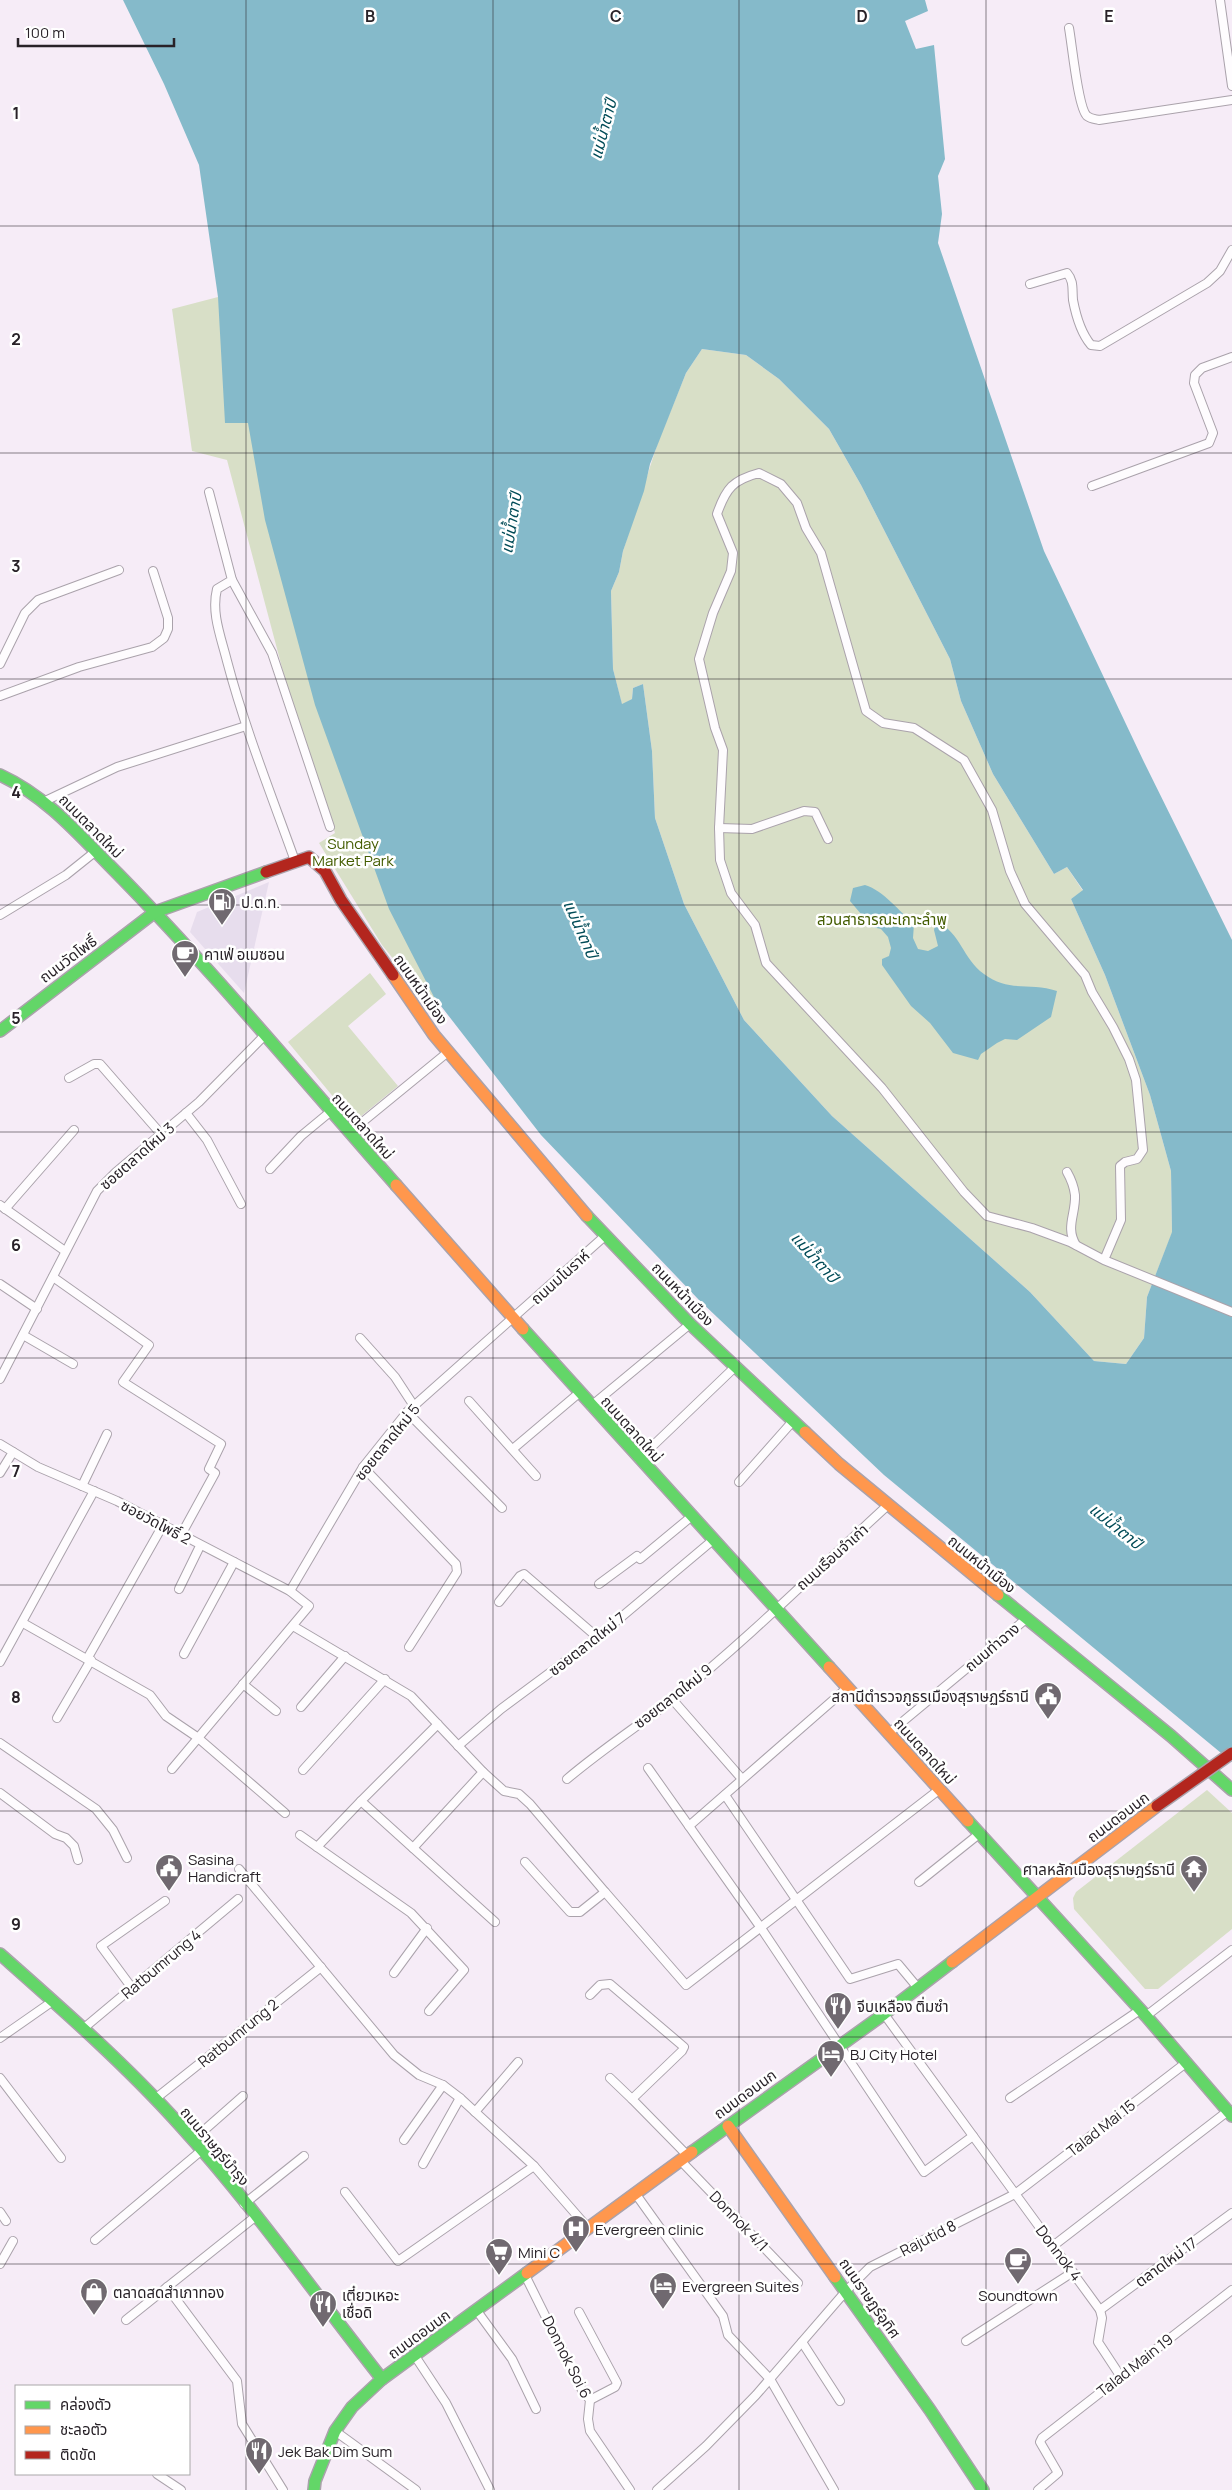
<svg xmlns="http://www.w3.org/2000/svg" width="1232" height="2490" viewBox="0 0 1232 2490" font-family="Manrope,'Noto Sans Thai',sans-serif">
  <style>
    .industrial { fill: #e7dded }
    .green { fill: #d8dfc7 }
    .water { fill: #85baca; fill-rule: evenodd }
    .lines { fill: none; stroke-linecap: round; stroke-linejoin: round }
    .street-casing { stroke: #aaa2ab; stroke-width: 10 }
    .fast-casing { stroke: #aaa2ab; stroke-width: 14 }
    .slow-casing { stroke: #aaa2ab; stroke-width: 14 }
    .jam-casing { stroke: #aaa2ab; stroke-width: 14 }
    .street { stroke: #fefcfe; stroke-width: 8 }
    .fast { stroke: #63d668; stroke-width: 11 }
    .slow { stroke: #ff974d; stroke-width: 11 }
    .jam { stroke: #b3261e; stroke-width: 11 }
    .jam-bridge-casing { stroke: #aaa2ab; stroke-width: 14; stroke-linecap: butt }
    .jam-bridge { stroke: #b3261e; stroke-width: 11 }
    .grid { fill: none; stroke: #282228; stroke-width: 1; stroke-opacity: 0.55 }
    .labels { text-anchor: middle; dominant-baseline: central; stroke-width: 5; stroke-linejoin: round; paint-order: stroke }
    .street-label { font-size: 15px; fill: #282228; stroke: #fff }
    .park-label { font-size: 15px; fill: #435c00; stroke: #fff }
    .poi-label { font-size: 15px; fill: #282228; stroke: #fff; text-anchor: start }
    .water-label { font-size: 16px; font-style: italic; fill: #004b57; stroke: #fff }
    .grid-label { font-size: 16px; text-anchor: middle; font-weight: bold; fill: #282228; stroke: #fff; stroke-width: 5; stroke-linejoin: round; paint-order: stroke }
  </style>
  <rect width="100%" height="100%" fill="#f6ecf7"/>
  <path class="industrial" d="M269 882 244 993 190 932 197 912Z"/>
  <g class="green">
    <path d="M218 297 444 996 428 1002 382 945 319 843 335 833 285 679 227 460 192 451 172 309Z"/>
    <path d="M702 349 746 355 779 379 829 429 861 485 950 659 961 701 993 774 1054 874 1067 867 1083 891 1071 899 1105 975 1150 1095 1171 1171 1172 1233 1147 1297 1144 1338 1126 1364 1094 1361 1030 1292 832 1116 744 1020 684 904 655 818 652 751 643 684 633 688 632 699 622 705 613 669 611 591 619 572 623 551 658 442 686 373Z"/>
    <path d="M370 973 386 994 348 1026 398 1086 354 1122 288 1042Z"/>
    <path d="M1207 1790 1232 1813V1929L1158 1989H1145L1074 1909 1073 1898 1076 1892Z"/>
  </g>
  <g class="water">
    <path d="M123 0H925L928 11 905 21 916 49 934 45 945 159 938 176 942 214 938 243 1044 551 1143 760 1232 940V1762L884 1475 699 1300 541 1135 434 997 389 909 315 705 265 520 248 423H225L218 297 199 165 164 84ZM702 349 746 355 779 379 829 429 861 485 950 659 961 701 993 774 1054 874 1067 867 1083 890 1071 899 1105 975 1150 1095 1171 1171 1172 1232 1147 1297 1144 1338 1126 1364 1094 1361 1030 1292 832 1116 744 1020 684 904 655 818 652 751 643 684 633 688 632 699 622 704 613 669 611 591 619 572 623 551 644 491 650 464 686 373Z"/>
    <path d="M865 885C884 891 899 911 914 924L913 938 918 949 928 951 938 946 934 930 936 921C962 934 962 958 984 974 1009 993 1031 982 1057 991L1051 1017 1017 1040 1005 1039 997 1043 981 1054 978 1060 953 1053 930 1023 911 1006 882 965V959L889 956 891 948 888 937 881 929 872 927 850 901 853 888Z"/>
  </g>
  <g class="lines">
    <defs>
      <g id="street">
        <path d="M1220 0 1232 86"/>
        <path d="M1069 28C1072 44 1078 108 1087 116 1091 119 1095 119 1099 120L1232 100"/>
        <path d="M1030 284 1067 273C1074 281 1072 289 1073 300 1076 316 1081 333 1091 345L1100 346 1207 283 1220 271 1232 250"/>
        <path d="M1092 486 1209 443 1213 433 1194 383 1195 375 1202 368 1232 357"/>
        <path d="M209 492 232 580 217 589C211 613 221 637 227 661 245 729 271 794 295 861"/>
        <path d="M232 580 272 653 330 827"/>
        <path d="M0 664 25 613 38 600 119 570"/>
        <path d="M0 696 79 667 152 647 164 638 168 629V618L153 571"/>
        <path d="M45 801 117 767 246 726"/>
        <path d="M719 828 752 829 804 811 815 812 828 839"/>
        <path d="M0 915 66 875 96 851"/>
        <path d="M69 1078 94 1064H100L161 1134"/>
        <path d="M186 1113 207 1140 241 1204"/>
        <path d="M349 1133 448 1052"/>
        <path d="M270 1169 301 1136 330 1112"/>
        <path d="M1067 1172C1071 1179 1074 1187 1075 1195 1076 1214 1065 1227 1076 1245"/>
        <path d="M0 1205 65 1251"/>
        <path d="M5 1209 74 1130"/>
        <path d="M1104 1260 1121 1220 1120 1166 1125 1162 1137 1159 1143 1150 1136 1080 1129 1059 1113 1027 1092 992 1085 975 1025 904 1010 871 992 810 964 760 914 728 883 723 866 711 821 553 806 528 797 503 781 484 759 473C733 480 726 488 717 514L733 553 731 571 713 613 699 659 715 728 723 750 719 828 720 860 731 893 755 925 766 963 882 1088 964 1192 987 1216 1032 1228 1070 1242 1104 1260 1232 1312"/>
        <path d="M53 1277 149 1345 123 1382 221 1444 209 1469 215 1473 181 1535"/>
        <path d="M0 1284 37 1309"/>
        <path d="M23 1335 73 1364"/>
        <path d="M360 1338 395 1377 414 1406"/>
        <path d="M0 1379 97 1191 116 1172 199 1102 264 1036"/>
        <path d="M469 1401 536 1476"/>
        <path d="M591 1406 690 1324"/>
        <path d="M407 1412 502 1508"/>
        <path d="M0 1444 38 1467 117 1501 290 1591 309 1606 172 1769"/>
        <path d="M514 1448 579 1393"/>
        <path d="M639 1459 735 1367"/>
        <path d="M363 1467 456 1564 457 1572 409 1647"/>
        <path d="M0 1473 13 1452"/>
        <path d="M739 1482 793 1421"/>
        <path d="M82 1486 107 1434"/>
        <path d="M599 1584 637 1556 640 1559 692 1516"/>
        <path d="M179 1589 200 1546"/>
        <path d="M290 1591 363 1467 407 1412 606 1235"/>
        <path d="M499 1602 520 1576 524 1574 597 1637"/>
        <path d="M23 1623 150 1695 166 1716 197 1737 285 1813"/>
        <path d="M293 1626 411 1696 483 1772 413 1848 361 1801 438 1724"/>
        <path d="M184 1654 234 1562"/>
        <path d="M87 1659 163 1525"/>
        <path d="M0 1662 94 1491"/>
        <path d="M243 1684 276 1711"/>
        <path d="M672 1699 742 1779"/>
        <path d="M301 1707 345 1656"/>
        <path d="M57 1718 91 1660"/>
        <path d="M889 1733 1026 1619"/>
        <path d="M0 1743 96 1809 113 1830 127 1858"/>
        <path d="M458 1746 501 1709 594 1640 713 1540"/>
        <path d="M648 1768 761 1928 924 2172 973 2136"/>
        <path d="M303 1770 385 1679"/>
        <path d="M483 1772 504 1791 519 1794 530 1804 605 1892"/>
        <path d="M567 1779C601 1750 638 1726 673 1699 748 1639 817 1570 888 1505"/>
        <path d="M0 1793 55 1834 66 1838 74 1846 78 1860"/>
        <path d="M725 1795 850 1979 898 1964 918 1988"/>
        <path d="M361 1801 317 1847 411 1913 464 1970 429 2011"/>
        <path d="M689 1826 847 1688"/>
        <path d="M300 1835 317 1847"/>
        <path d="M413 1848 495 1922"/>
        <path d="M525 1862 570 1912H580L605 1892 686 1985 940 1789"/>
        <path d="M239 1869 394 2055 419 2075 443 2085 460 2098 534 2166 588 2228"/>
        <path d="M919 1882 979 1834"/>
        <path d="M394 1973 427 1928"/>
        <path d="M132 1988 101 1946 165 1901"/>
        <path d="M590 1995 600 1985 610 1984 684 2047 682 2051 632 2099 687 2155"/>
        <path d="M884 2014 1100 2310 1102 2318 1098 2342 1121 2377"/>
        <path d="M1146 2016 1232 1950"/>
        <path d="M84 2028 238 1899"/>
        <path d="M0 2038 53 2001"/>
        <path d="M0 2078 61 2158"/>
        <path d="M610 2078 632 2099"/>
        <path d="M1010 2098 1140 2010"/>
        <path d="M155 2099 321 1967"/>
        <path d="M475 2112 518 2062"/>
        <path d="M193 2140 243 2096"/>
        <path d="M404 2140 443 2085"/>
        <path d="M680 2160 798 2283"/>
        <path d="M423 2164 460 2098"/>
        <path d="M345 2192 398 2261 534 2166"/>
        <path d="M635 2193 723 2316 728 2335 770 2379 834 2490"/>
        <path d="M244 2204 304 2156"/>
        <path d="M0 2212 6 2221"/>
        <path d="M95 2240 202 2150"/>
        <path d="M1053 2246 1228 2111"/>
        <path d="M0 2264 13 2241"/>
        <path d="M525 2275 582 2390 590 2400 588 2419 590 2431 630 2490"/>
        <path d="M167 2287 237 2381 242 2424 283 2490"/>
        <path d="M1100 2310 1232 2213"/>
        <path d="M477 2311 512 2359 536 2409"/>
        <path d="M579 2312 617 2383 615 2387 590 2400"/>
        <path d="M126 2320 255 2217"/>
        <path d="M966 2341 1073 2272"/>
        <path d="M802 2342 840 2401"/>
        <path d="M415 2356 446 2403 490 2490"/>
        <path d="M335 2431 416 2490"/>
        <path d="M157 2474 181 2490"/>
        <path d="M657 2490 706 2446 756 2395 846 2291 870 2267 1015 2194 1187 2062"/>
        <path d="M1038 2490 1058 2473 1040 2442 1042 2438 1232 2290"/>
      </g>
      <g id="fast">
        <path d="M0 775C48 797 81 837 118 874 215 973 304 1081 396 1185"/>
        <path d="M0 1031 155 912 266 872"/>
        <path d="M587 1216 690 1324 805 1432"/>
        <path d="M523 1329 829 1667"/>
        <path d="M998 1595 1171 1736 1232 1790"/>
        <path d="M968 1821 1146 2016 1232 2116"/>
        <path d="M0 1954C61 2008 124 2063 179 2124 252 2204 315 2294 382 2379"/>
        <path d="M692 2152 884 2014 952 1962"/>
        <path d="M835 2277 930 2410 983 2490"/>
        <path d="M314 2490 315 2481 335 2431 352 2407 382 2379 527 2273"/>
      </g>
      <g id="slow">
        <path d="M393 975 434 1035 587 1216"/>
        <path d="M396 1185 523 1329"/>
        <path d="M805 1432 839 1464 998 1595"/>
        <path d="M829 1667 968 1821"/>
        <path d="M952 1962 1157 1806"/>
        <path d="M728 2126 835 2277"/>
        <path d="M527 2273 692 2152"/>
      </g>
      <path id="jam" d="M266 872 309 857 325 871 341 900 393 975"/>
    </defs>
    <use href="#street" class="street-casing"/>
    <use href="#fast" class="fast-casing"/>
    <use href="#slow" class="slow-casing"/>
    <use href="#jam" class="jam-casing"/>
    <use href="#street" class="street"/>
    <use href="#fast" class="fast"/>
    <use href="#slow" class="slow"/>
    <use href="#jam" class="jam"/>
    <defs>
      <path id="jam-bridge" d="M1157 1806 1232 1753"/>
    </defs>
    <use href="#jam-bridge" class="jam-bridge-casing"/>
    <use href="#jam-bridge" class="jam-bridge"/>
  </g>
  <path class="grid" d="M246 0V2490M493 0V2490M739 0V2490M986 0V2490M0 226H1232M0 453H1232M0 679H1232M0 905H1232M0 1132H1232M0 1358H1232M0 1585H1232M0 1811H1232M0 2037H1232M0 2264H1232"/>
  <defs>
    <symbol id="fuel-pin" viewBox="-11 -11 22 30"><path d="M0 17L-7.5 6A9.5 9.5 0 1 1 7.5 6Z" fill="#706970" stroke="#fff"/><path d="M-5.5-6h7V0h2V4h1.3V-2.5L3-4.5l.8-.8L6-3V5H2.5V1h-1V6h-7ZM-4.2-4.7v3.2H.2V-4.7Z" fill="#fff"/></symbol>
    <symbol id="cafe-pin" viewBox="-11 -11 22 30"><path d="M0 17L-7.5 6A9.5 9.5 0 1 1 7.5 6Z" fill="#706970" stroke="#fff"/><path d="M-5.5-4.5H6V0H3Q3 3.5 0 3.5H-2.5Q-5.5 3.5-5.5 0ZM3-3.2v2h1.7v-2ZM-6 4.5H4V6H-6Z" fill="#fff"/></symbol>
    <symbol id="civic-pin" viewBox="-11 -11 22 30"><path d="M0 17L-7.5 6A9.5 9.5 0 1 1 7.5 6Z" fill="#706970" stroke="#fff"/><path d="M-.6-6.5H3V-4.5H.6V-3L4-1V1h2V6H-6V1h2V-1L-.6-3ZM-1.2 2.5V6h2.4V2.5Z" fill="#fff"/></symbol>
    <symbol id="temple-pin" viewBox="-11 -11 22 30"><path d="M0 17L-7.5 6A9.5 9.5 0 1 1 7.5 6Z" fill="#706970" stroke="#fff"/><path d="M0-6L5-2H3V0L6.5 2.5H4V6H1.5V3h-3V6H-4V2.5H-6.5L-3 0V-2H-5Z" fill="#fff"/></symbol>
    <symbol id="restaurant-pin" viewBox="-11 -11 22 30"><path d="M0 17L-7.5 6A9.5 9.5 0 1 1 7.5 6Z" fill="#706970" stroke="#fff"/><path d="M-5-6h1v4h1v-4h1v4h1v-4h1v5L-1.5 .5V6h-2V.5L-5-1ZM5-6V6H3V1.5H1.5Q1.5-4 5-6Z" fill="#fff"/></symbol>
    <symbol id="hotel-pin" viewBox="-11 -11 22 30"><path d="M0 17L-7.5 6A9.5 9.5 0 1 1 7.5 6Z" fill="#706970" stroke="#fff"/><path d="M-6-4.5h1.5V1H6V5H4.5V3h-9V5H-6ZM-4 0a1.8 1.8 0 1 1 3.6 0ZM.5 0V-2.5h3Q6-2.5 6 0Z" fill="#fff"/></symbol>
    <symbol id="hospital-pin" viewBox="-11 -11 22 30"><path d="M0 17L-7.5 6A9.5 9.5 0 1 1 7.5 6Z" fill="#706970" stroke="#fff"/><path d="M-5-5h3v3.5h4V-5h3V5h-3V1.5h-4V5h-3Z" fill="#fff"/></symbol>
    <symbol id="supermarket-pin" viewBox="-11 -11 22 30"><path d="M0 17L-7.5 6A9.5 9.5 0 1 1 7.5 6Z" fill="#706970" stroke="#fff"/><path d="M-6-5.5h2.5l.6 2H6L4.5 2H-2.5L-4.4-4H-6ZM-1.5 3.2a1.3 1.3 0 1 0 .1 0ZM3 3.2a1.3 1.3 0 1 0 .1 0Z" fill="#fff"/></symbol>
    <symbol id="shop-pin" viewBox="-11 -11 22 30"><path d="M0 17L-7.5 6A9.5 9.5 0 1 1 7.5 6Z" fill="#706970" stroke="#fff"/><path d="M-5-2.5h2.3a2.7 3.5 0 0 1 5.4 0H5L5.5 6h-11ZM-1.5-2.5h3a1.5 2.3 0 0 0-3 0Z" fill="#fff"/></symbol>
  </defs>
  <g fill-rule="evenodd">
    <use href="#fuel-pin" x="206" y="886" width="32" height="43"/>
    <use href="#cafe-pin" x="169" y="938" width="32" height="43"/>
    <use href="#civic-pin" x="1032" y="1680" width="32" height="43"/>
    <use href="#civic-pin" x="153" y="1852" width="32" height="43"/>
    <use href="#temple-pin" x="1178" y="1853" width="32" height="43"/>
    <use href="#restaurant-pin" x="822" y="1990" width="32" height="43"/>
    <use href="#hotel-pin" x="815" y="2038" width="32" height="43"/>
    <use href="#hospital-pin" x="560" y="2213" width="32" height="43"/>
    <use href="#supermarket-pin" x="483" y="2236" width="32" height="43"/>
    <use href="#cafe-pin" x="1002" y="2245" width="32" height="43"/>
    <use href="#hotel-pin" x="647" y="2270" width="32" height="43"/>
    <use href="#shop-pin" x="78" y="2276" width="32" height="43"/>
    <use href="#restaurant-pin" x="307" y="2288" width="32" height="43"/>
    <use href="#restaurant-pin" x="243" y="2435" width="32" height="43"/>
  </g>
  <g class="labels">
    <g class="street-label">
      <text transform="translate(91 826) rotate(45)">ถนนตลาดใหม่</text>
      <text transform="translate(68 959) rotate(-37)">ถนนวัดโพธิ์</text>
      <text transform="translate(421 989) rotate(55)">ถนนหน้าเมือง</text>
      <text transform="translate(363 1126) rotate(48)">ถนนตลาดใหม่</text>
      <text transform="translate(137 1156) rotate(-41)">ซอยตลาดใหม่ 3</text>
      <text transform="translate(560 1277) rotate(-42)">ถนนมโนราห์</text>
      <text transform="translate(683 1294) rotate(46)">ถนนหน้าเมือง</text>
      <text transform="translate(632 1429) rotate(48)">ถนนตลาดใหม่</text>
      <text transform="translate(387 1442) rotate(-51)">ซอยตลาดใหม่ 5</text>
      <text transform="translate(156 1522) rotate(28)">ซอยวัดโพธิ์ 2</text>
      <text transform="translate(832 1557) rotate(-42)">ถนนเรือนจำเก่า</text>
      <text transform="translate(982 1564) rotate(39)">ถนนหน้าเมือง</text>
      <text transform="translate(587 1644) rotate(-38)">ซอยตลาดใหม่ 7</text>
      <text transform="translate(992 1647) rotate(-40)">ถนนท่าฉาง</text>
      <text transform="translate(673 1696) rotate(-38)">ซอยตลาดใหม่ 9</text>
      <text transform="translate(925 1751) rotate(48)">ถนนตลาดใหม่</text>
      <text transform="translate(1118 1817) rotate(-37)">ถนนดอนนก</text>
      <text transform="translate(161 1964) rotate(-40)">Ratbumrung 4</text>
      <text transform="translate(238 2033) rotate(-39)">Ratbumrung 2</text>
      <text transform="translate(745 2094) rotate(-36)">ถนนดอนนก</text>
      <text transform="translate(1101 2128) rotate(-38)">Talad Mai 15</text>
      <text transform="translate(215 2146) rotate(50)">ถนนราษฎร์บำรุง</text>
      <text transform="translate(739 2221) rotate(46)">Donnok 4/1</text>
      <text transform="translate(928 2238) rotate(-27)">Rajutid 8</text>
      <text transform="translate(1059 2253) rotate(53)">Donnok 4</text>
      <text transform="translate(1166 2262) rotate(-36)">ตลาดใหม่ 17</text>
      <text transform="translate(870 2298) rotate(55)">ถนนราษฏร์อุทิศ</text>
      <text transform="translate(419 2334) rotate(-36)">ถนนดอนนก</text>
      <text transform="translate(567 2357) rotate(63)">Donnok Soi 6</text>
      <text transform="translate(1135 2365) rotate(-38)">Talad Main 19</text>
    </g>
    <g class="park-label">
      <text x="353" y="843">Sunday<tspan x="353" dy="17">Market Park</tspan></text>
      <text x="882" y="919">สวนสาธารณะเกาะลำพู</text>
    </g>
    <g class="poi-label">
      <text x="241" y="902">ป.ต.ท.</text>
      <text x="204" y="954">คาเฟ่ อเมซอน</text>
      <text x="1029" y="1696" text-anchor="end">สถานีตำรวจภูธรเมืองสุราษฏร์ธานี</text>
      <text x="188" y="1859">Sasina<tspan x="188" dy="17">Handicraft</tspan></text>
      <text x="1175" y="1869" text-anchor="end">ศาลหลักเมืองสุราษฎร์ธานี</text>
      <text x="857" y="2006">จีบเหลือง ติ่มซำ</text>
      <text x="850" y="2054">BJ City Hotel</text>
      <text x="595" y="2229">Evergreen clinic</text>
      <text x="518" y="2252">Mini C</text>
      <text x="682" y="2286">Evergreen Suites</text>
      <text x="113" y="2292">ตลาดสดสำเภาทอง</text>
      <text x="342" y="2295">เตี๋ยวเหอะ<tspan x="342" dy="17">เชื่อดิ</tspan></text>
      <text x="1018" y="2295" text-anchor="middle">Soundtown</text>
      <text x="278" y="2451">Jek Bak Dim Sum</text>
    </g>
    <g class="water-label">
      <text transform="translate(603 129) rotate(-75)">แม่น้ำตาปี</text>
      <text transform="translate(511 523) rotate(-81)">แม่น้ำตาปี</text>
      <text transform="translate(581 929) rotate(66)">แม่น้ำตาปี</text>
      <text transform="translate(815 1257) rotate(48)">แม่น้ำตาปี</text>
      <text transform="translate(1116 1526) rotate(39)">แม่น้ำตาปี</text>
    </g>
  </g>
  <g class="grid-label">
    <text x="370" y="22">B</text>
    <text x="616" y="22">C</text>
    <text x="862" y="22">D</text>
    <text x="1109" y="22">E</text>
    <text x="16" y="119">1</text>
    <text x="16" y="345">2</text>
    <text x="16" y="572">3</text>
    <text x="16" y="798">4</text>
    <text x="16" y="1024">5</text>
    <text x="16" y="1251">6</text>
    <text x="16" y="1477">7</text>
    <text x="16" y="1703">8</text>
    <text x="16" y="1930">9</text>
  </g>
  <rect x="15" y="2385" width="175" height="90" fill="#ffffff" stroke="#a9a7a9"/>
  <rect x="25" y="2401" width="25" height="8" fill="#63d668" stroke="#a9a7a9"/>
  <text x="60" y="2410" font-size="15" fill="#282228">คล่องตัว</text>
  <rect x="25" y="2426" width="25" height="8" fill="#ff974d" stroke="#a9a7a9"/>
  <text x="60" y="2435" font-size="15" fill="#282228">ชะลอตัว</text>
  <rect x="25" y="2451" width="25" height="8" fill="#b3261e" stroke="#a9a7a9"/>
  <text x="60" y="2460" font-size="15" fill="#282228">ติดขัด</text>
  <path d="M18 38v8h156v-8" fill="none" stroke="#282228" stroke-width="2.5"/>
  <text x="25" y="38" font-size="15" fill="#282228" stroke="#ffffff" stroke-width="4" paint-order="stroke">100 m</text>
</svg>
